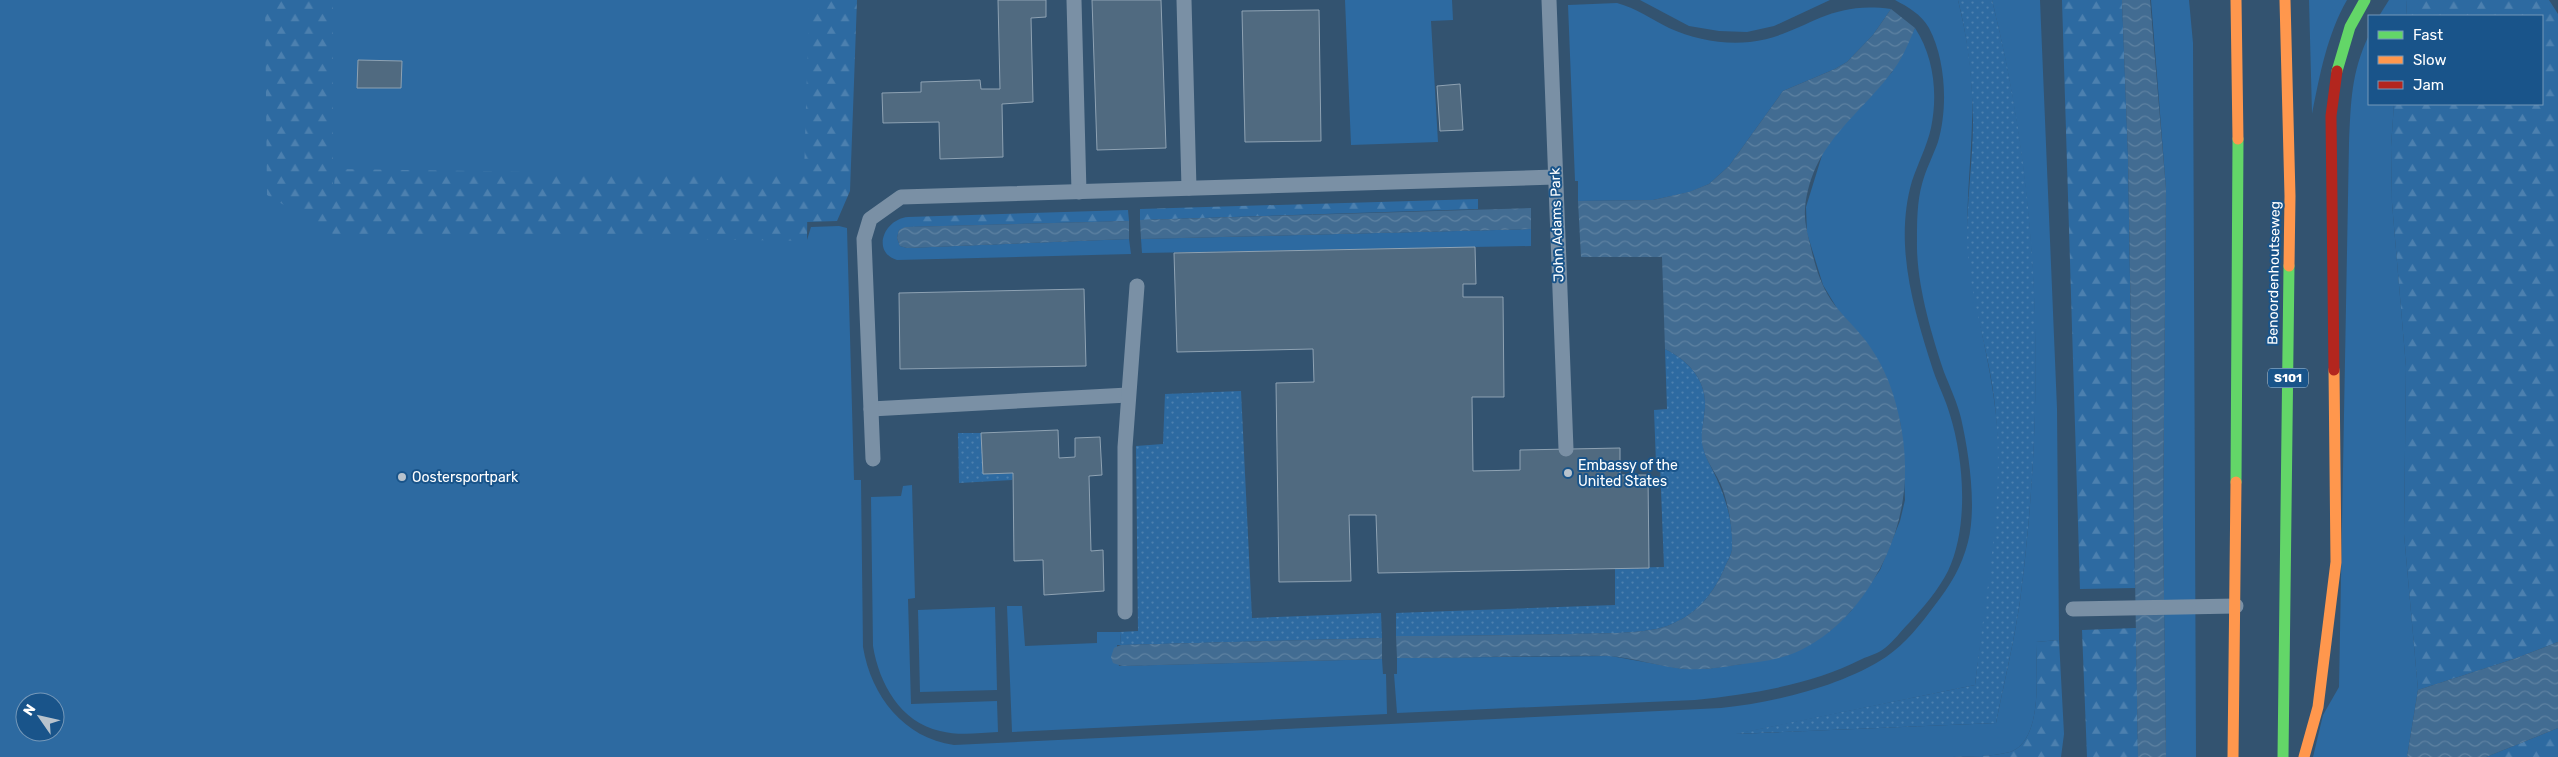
<svg xmlns="http://www.w3.org/2000/svg" width="2558" height="757" viewBox="0 0 2558 757" font-family="Rubik,sans-serif">
  <style>
    .green { fill: #2d6aa1; fill-rule: evenodd }
    .forest { fill: url(#forest-firs) }
    .garden { fill: url(#garden-dots) }
    .water { fill: url(#water-waves) }
    .building { fill: #506a80; stroke: #8ea2b3 }
    .lines { fill: none; stroke-linecap: round; stroke-linejoin: round }
    .lane { stroke: #7a90a5; stroke-width: 15 }
    .fast { stroke: #63d668; stroke-width: 11 }
    .slow { stroke: #ff974d; stroke-width: 11 }
    .jam { stroke: #b3261e; stroke-width: 11 }
    .poi-dot { fill: #b8c3cd; stroke: #19548a; stroke-width: 2 }
    .labels { text-anchor: middle; dominant-baseline: central; stroke-width: 4; stroke-linejoin: round; paint-order: stroke }
    .shield { fill: #19548a; stroke: #baccdc; stroke-width: 1 }
    .shield-label { font-size: 12px; font-weight: bold; fill: #fff }
    .street-label { font-size: 14px; fill: #fff; stroke: #19548a }
    .poi-label { font-size: 14px; fill: #fff; stroke: #19548a; text-anchor: start }
  </style>
  <defs>
    <pattern id="forest-firs" width="22" height="20" patternUnits="userSpaceOnUse" patternTransform="scale(1.25)"><rect width="22" height="20" fill="#2d6aa1"/><path d="M5 1l3.5 6h-7zM16 11l3.5 6h-7z" fill="#4c80af"/></pattern>
    <pattern id="garden-dots" width="8" height="8" patternUnits="userSpaceOnUse" patternTransform="scale(1.25)"><rect width="8" height="8" fill="#2d6aa1"/><path d="M2 2h.1M6 6h.1" fill="none" stroke="#4c80af" stroke-width="1.8" stroke-linecap="round"/></pattern>
    <pattern id="water-waves" width="16" height="10" patternUnits="userSpaceOnUse" patternTransform="scale(1.25)"><rect width="16" height="10" fill="#426c92"/><path d="M0 5q4-4 8 0t8 0" fill="none" stroke="#5e82a2"/></pattern>
  </defs>
  <rect width="100%" height="100%" fill="#335370"/>
  <g class="green">
    <path d="M0 0H810L807 240 811 227 839 226 847 228 854 480H861L863 647C871 696 904 738 954 745L1721 708C1773 703 1842 686 1886 657 1906 643 1921 624 1935 605 1950 586 1962 566 1968 542 1977 507 1969 453 1961 418 1957 402 1950 387 1944 372 1931 333 1916 282 1917 241 1917 222 1917 202 1922 184 1926 169 1933 156 1938 142 1948 108 1946 60 1929 28 1921 14 1908 7 1895 0H1958C1968 40 1974 82 1972 123 1971 162 1966 201 1968 240 1971 299 1990 356 1996 415 2006 505 1986 595 1975 685L1736 734 1996 723C2004 683 2014 642 2020 601 2046 400 2041 197 1992 0H2040L2057 408 2059 640 2036 642C2036 671 2044 740 2010 752 1992 757 1970 756 1952 757H0ZM25 702H55V732H25Z"/>
    <path d="M1345 0H1452L1453 20 1431 21 1438 142 1351 145Z"/>
    <path d="M1640 0H1830L1774 26 1747 32 1719 31 1689 26Z"/>
    <path d="M2151 0H2189L2193 43 2196 757H2166L2163 521 2166 189Z"/>
    <path d="M2309 0H2347C2327 35 2320 74 2312 114Z"/>
    <path d="M2389 0H2407L2406 16H2379Z"/>
    <path d="M1617 3C1636 8 1651 19 1669 28 1694 39 1722 45 1750 42 1806 35 1824 0 1891 9L1873 35 1847 62 1835 69 1783 91 1729 166 1709 184 1690 192 1653 200 1578 201V181H1575L1568 5Z"/>
    <path d="M1915 28C1934 57 1938 94 1931 128 1927 146 1918 163 1912 181 1906 201 1904 224 1905 245 1907 288 1920 329 1933 370 1938 385 1946 400 1950 415 1964 460 1969 527 1948 571 1939 589 1923 608 1909 623 1901 631 1894 641 1885 648 1879 653 1869 656 1862 659 1811 685 1752 694 1695 700L1397 713 1394 674H1397V658L1611 656 1683 669H1706L1742 664 1829 632 1851 611 1880 570 1900 521 1905 500 1903 447 1900 421 1863 338 1838 310 1823 285 1807 233 1806 207 1823 152 1835 133 1892 72Z"/>
    <path d="M2369 35V104H2394L2391 147 2392 203 2406 367 2404 534 2418 690 2407 757H2313L2323 715 2339 687 2349 143C2351 101 2351 73 2369 35Z"/>
    <path d="M908 217V227L899 230 897 238 900 246 907 248 1129 239 1131 254 897 260C871 252 884 219 908 217Z"/>
    <path d="M1531 229V246L1142 253 1141 239Z"/>
    <path d="M912 485 915 598 908 599 911 704 997 701 998 732C979 733 959 736 940 731 900 722 879 683 873 646L871 497 901 496 903 486Z"/>
    <path d="M1007 606H1022L1025 646 1097 643V632H1120L1121 645H1117L1119 666 1382 659 1383 674H1386L1387 714 1012 732Z"/>
    <path d="M995 607 997 690 920 692 918 610Z"/>
  </g>
  <g class="forest">
    <path d="M265 0H333V208L335 169 804 176 809 0H857L850 191 837 221 807 222V241L333 234 267 195Z"/>
    <path d="M2062 0H2122L2128 155 2135 588 2080 589Z"/>
    <path d="M2407 0H2549L2558 14V642L2514 659 2418 690 2404 534 2406 367 2392 203 2391 147 2394 104H2542V16H2406Z"/>
    <path d="M1478 199V209L1140 220V209Z"/>
    <path d="M1128 210 1129 221 908 227V217Z"/>
    <path d="M2136 628 2138 757H2087L2082 630Z"/>
    <path d="M2059 640 2064 734 2061 757H1952C1970 756 1992 757 2010 752 2044 740 2036 671 2036 642Z"/>
    <path d="M2558 728V757H2486Z"/>
  </g>
  <g class="garden">
    <path d="M1958 0H1992C2042 197 2046 400 2020 601 2014 642 2004 683 1996 723L1734 734 1975 685C1985 593 2004 509 1996 417 1992 356 1968 298 1967 238 1967 198 1973 159 1973 120 1972 79 1968 39 1958 0Z"/>
    <path d="M1665 349C1688 360 1707 380 1705 408 1703 430 1698 441 1709 463 1723 490 1734 518 1732 550 1731 556 1727 562 1725 567 1714 593 1698 613 1672 624 1649 635 1598 633 1571 634 1513 635 1454 636 1396 636V613L1615 605V568L1664 567 1660 464H1656L1654 410 1667 409Z"/>
    <path d="M1241 391 1252 618 1381 613 1382 638 1121 645 1120 632 1138 631 1136 446 1163 444 1165 394Z"/>
    <path d="M958 433H981L983 474 1013 473 1012 480 959 483Z"/>
  </g>
  <g class="water">
    <path d="M2122 0H2150L2166 189 2163 521 2166 757H2138L2128 155Z"/>
    <path d="M1891 9 1915 28C1908 44 1902 60 1891 73 1856 119 1811 145 1805 209 1804 222 1808 235 1811 248 1815 266 1821 285 1831 300 1840 313 1851 323 1861 335 1875 351 1887 374 1893 394 1910 449 1910 502 1887 554 1869 594 1841 630 1801 650 1781 660 1758 662 1736 665 1719 668 1702 670 1685 669 1659 667 1633 657 1607 656 1537 655 1467 658 1397 658L1396 636C1454 636 1513 635 1571 634 1598 633 1649 635 1672 624 1698 613 1714 593 1725 567 1727 562 1731 556 1732 550 1733 530 1729 508 1723 490 1720 481 1714 472 1709 463 1697 439 1703 432 1705 408 1707 380 1688 360 1665 349L1662 257H1581L1578 201 1653 200 1689 192 1709 184 1729 166 1783 91 1835 69 1847 62 1873 35Z"/>
    <path d="M1531 208V229L1141 239 1140 220Z"/>
    <path d="M1129 221V239L907 248 900 246 897 238 899 230 905 227Z"/>
    <path d="M1382 638V659L1122 666 1113 663 1111 657 1114 648 1121 645Z"/>
    <path d="M2558 642V728L2486 757H2407L2418 690 2514 659Z"/>
  </g>
  <g class="building">
    <path d="M998 0H1046V17L1031 18 1033 102 1002 104 1003 157 940 159 939 122 883 123 882 93 921 92V82L980 80 981 89H1000Z"/>
    <path d="M1092 0H1161L1166 148 1097 150Z"/>
    <path d="M1319 10 1321 141 1245 142 1242 11Z"/>
    <path d="M358 60 402 61 401 88H357Z"/>
    <path d="M1460 84 1463 130 1440 131 1437 86Z"/>
    <path d="M1475 247 1476 284H1463V297H1503L1504 397H1472L1473 471 1520 470V450L1620 448V475H1648L1649 568 1378 573 1376 515H1349L1351 581 1279 582 1276 383 1314 382 1313 349 1177 352 1174 253Z"/>
    <path d="M1084 289 1086 366 900 369 899 293Z"/>
    <path d="M1058 430 1059 458 1075 457V438L1100 437 1102 475 1089 476 1091 551 1103 550 1104 591 1044 595 1043 560 1014 561 1013 473 983 474 981 433Z"/>
  </g>
  <g class="lines">
    <g class="lane">
      <path d="M1074 0 1079 192"/>
      <path d="M1184 0 1189 188"/>
      <path d="M1549 0 1566 449"/>
      <path d="M871 409 1128 395"/>
      <path d="M873 459 864 239 870 219 901 197 1555 177"/>
      <path d="M2073 609 2236 606"/>
      <path d="M1125 612V447L1137 286"/>
    </g>
    <g class="fast">
      <path d="M2337 71 2350 27 2365 0"/>
      <path d="M2236 482 2238 139"/>
      <path d="M2283 757 2289 266"/>
    </g>
    <g class="slow">
      <path d="M2236 0 2238 139"/>
      <path d="M2285 0 2290 196 2289 266"/>
      <path d="M2233 757 2236 482"/>
      <path d="M2304 757 2318 707 2336 562 2334 370"/>
    </g>
    <path class="jam" d="M2334 370 2331 116 2337 71"/>
  </g>
  <g class="poi-dot">
    <circle cx="1568" cy="473" r="5"/>
    <circle cx="402" cy="477" r="5"/>
  </g>
  <g class="labels">
    <rect class="shield" x="2268" y="368.5" width="40" height="19" rx="4"/>
    <g class="shield-label">
      <text x="2288" y="378">S101</text>
    </g>
    <g class="street-label">
      <text transform="translate(1557 225) rotate(-92)">John Adams Park</text>
      <text transform="translate(2274 273) rotate(-89)">Benoordenhoutseweg</text>
    </g>
    <g class="poi-label">
      <text x="1578" y="465">Embassy of the<tspan x="1578" dy="16">United States</tspan></text>
      <text x="412" y="477">Oostersportpark</text>
    </g>
  </g>
  <rect x="2368" y="15" width="175" height="90" fill="#19548a" stroke="#7598b9"/>
  <rect x="2378" y="31" width="25" height="8" fill="#63d668" stroke="#7598b9"/>
  <text x="2413" y="40" font-size="15" fill="#ffffff">Fast</text>
  <rect x="2378" y="56" width="25" height="8" fill="#ff974d" stroke="#7598b9"/>
  <text x="2413" y="65" font-size="15" fill="#ffffff">Slow</text>
  <rect x="2378" y="81" width="25" height="8" fill="#b3261e" stroke="#7598b9"/>
  <text x="2413" y="90" font-size="15" fill="#ffffff">Jam</text>
  <g transform="translate(40 717) rotate(304)"><circle r="24" fill="#19548a" stroke="#7598b9"/>
  <path d="M0-4L9 19L0 12L-9 19Z" fill="#b8c3cd"/>
  <text y="-8" font-size="14" font-weight="bold" text-anchor="middle" fill="#ffffff">N</text>
  </g>
</svg>
